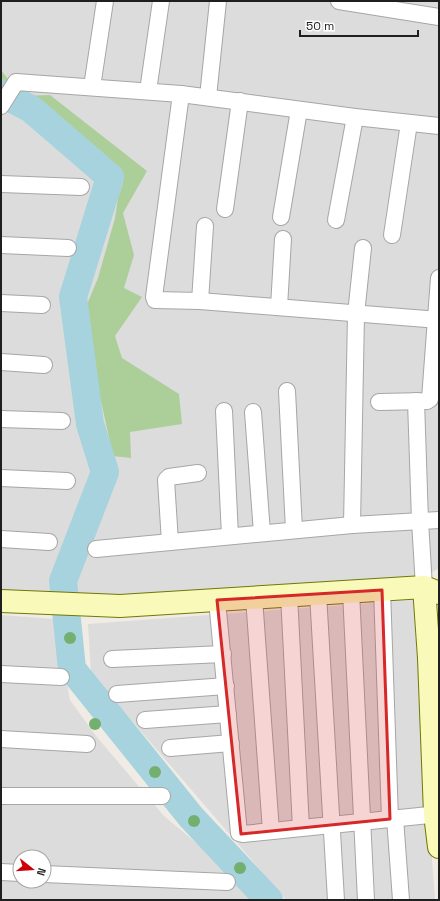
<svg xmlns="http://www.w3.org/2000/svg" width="440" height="901" viewBox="0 0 440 901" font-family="'Space Grotesk',sans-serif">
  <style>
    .residential { fill: #dddcdc; fill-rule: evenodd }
    .forest { fill: #accf9a }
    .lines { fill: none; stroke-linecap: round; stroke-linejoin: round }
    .river { stroke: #a6d3dd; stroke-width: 28 }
    .street-casing { stroke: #a6a6a6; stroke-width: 18 }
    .secondary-casing { stroke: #6f7805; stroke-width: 24 }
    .street { stroke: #fff; stroke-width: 16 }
    .secondary { stroke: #f9faba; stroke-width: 22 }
    .tree { fill: #73b070 }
    .marked { fill: #d62828; fill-opacity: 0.2; stroke: #d62828; stroke-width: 3; stroke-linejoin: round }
  </style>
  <rect width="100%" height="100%" fill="#f0ece5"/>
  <g class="residential">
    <path d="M1 1H439V568L417 582 115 600 1 596Z"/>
    <path d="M413 600 435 900H286L91 673 88 624Z"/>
    <path d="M1 615 55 619 70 700 96 736 164 816 225 867 254 900H1ZM20 857H44V881H20Z"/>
  </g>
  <path class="forest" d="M1 70 21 96 50 95 147 171 123 213 134 255 124 288 142 297 115 336 122 358 179 394 182 424 130 432 131 458 113 456 87 337 85 309 98 278 115 218 118 198 123 183 84 143 27 107 1 93Z"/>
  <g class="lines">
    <path class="river" d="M1 93 31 109 110 177 73 297 90 424 105 472 63 581 72 669 191 817 269 900"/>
    <defs>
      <g id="street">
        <path d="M339 1 439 17"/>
        <path d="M92 87 105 1"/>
        <path d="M148 91 161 1"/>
        <path d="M181 94 154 297 155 300 200 301 439 320"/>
        <path d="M208 97 218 1"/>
        <path d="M1 106 16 82 181 94 355 117 439 126"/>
        <path d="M1 184 81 187"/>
        <path d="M225 209 240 101"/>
        <path d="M281 217 299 110"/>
        <path d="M336 220 355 117"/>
        <path d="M392 235 409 123"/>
        <path d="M1 245 68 248"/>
        <path d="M200 301 205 226"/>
        <path d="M1 303 42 305"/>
        <path d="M279 307 283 239"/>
        <path d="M1 362 44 365"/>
        <path d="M287 391 294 530"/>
        <path d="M416 401 420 521 424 587"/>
        <path d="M379 402 427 401 430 399 439 278"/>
        <path d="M224 411 230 536"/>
        <path d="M253 412 262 533"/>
        <path d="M1 419 62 421"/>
        <path d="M1 478 67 481"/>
        <path d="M352 525 356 314 363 248"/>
        <path d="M1 539 49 542"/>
        <path d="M170 542 166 480 169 477 198 473"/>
        <path d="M96 549 352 525 439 520"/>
        <path d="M382 590 390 819"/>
        <path d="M351 592 366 900"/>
        <path d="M318 594 336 900"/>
        <path d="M289 595 301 828"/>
        <path d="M254 598 271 831"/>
        <path d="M217 600 239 833 243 834 439 814"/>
        <path d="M112 659 223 654"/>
        <path d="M1 674 61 677"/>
        <path d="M117 694 226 686"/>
        <path d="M145 720 228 714"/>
        <path d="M1 739 87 744"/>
        <path d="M170 748 231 743"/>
        <path d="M1 796H162"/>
        <path d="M395 818 401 900"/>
        <path d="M1 872 20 873"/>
        <path d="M44 874 227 882"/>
      </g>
      <g id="secondary">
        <path d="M424 587 429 658 435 814 439 847"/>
        <path d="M1 601 120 606 424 587 439 593"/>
      </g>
    </defs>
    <use href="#street" class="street-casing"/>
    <use href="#secondary" class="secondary-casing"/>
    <use href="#street" class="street"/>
    <use href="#secondary" class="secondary"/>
  </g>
  <g class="tree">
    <circle cx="70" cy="638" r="6"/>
    <circle cx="95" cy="724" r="6"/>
    <circle cx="155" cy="772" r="6"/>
    <circle cx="194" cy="821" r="6"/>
    <circle cx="240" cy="868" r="6"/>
  </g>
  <path class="marked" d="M382 590 390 819 241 834 217 600Z"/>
  <rect width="440" height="901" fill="none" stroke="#1f1f1f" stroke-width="4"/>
  <g transform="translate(32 869) rotate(107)"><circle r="19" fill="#ffffff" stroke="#a5a5a5"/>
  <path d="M0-3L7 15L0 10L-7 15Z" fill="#ce0007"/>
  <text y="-6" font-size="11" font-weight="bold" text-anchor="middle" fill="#1f1f1f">N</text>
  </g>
  <path d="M300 30v6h118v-6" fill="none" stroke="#1f1f1f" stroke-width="2"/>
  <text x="306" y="30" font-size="12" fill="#1f1f1f" stroke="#ffffff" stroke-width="3" paint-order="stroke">50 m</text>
</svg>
